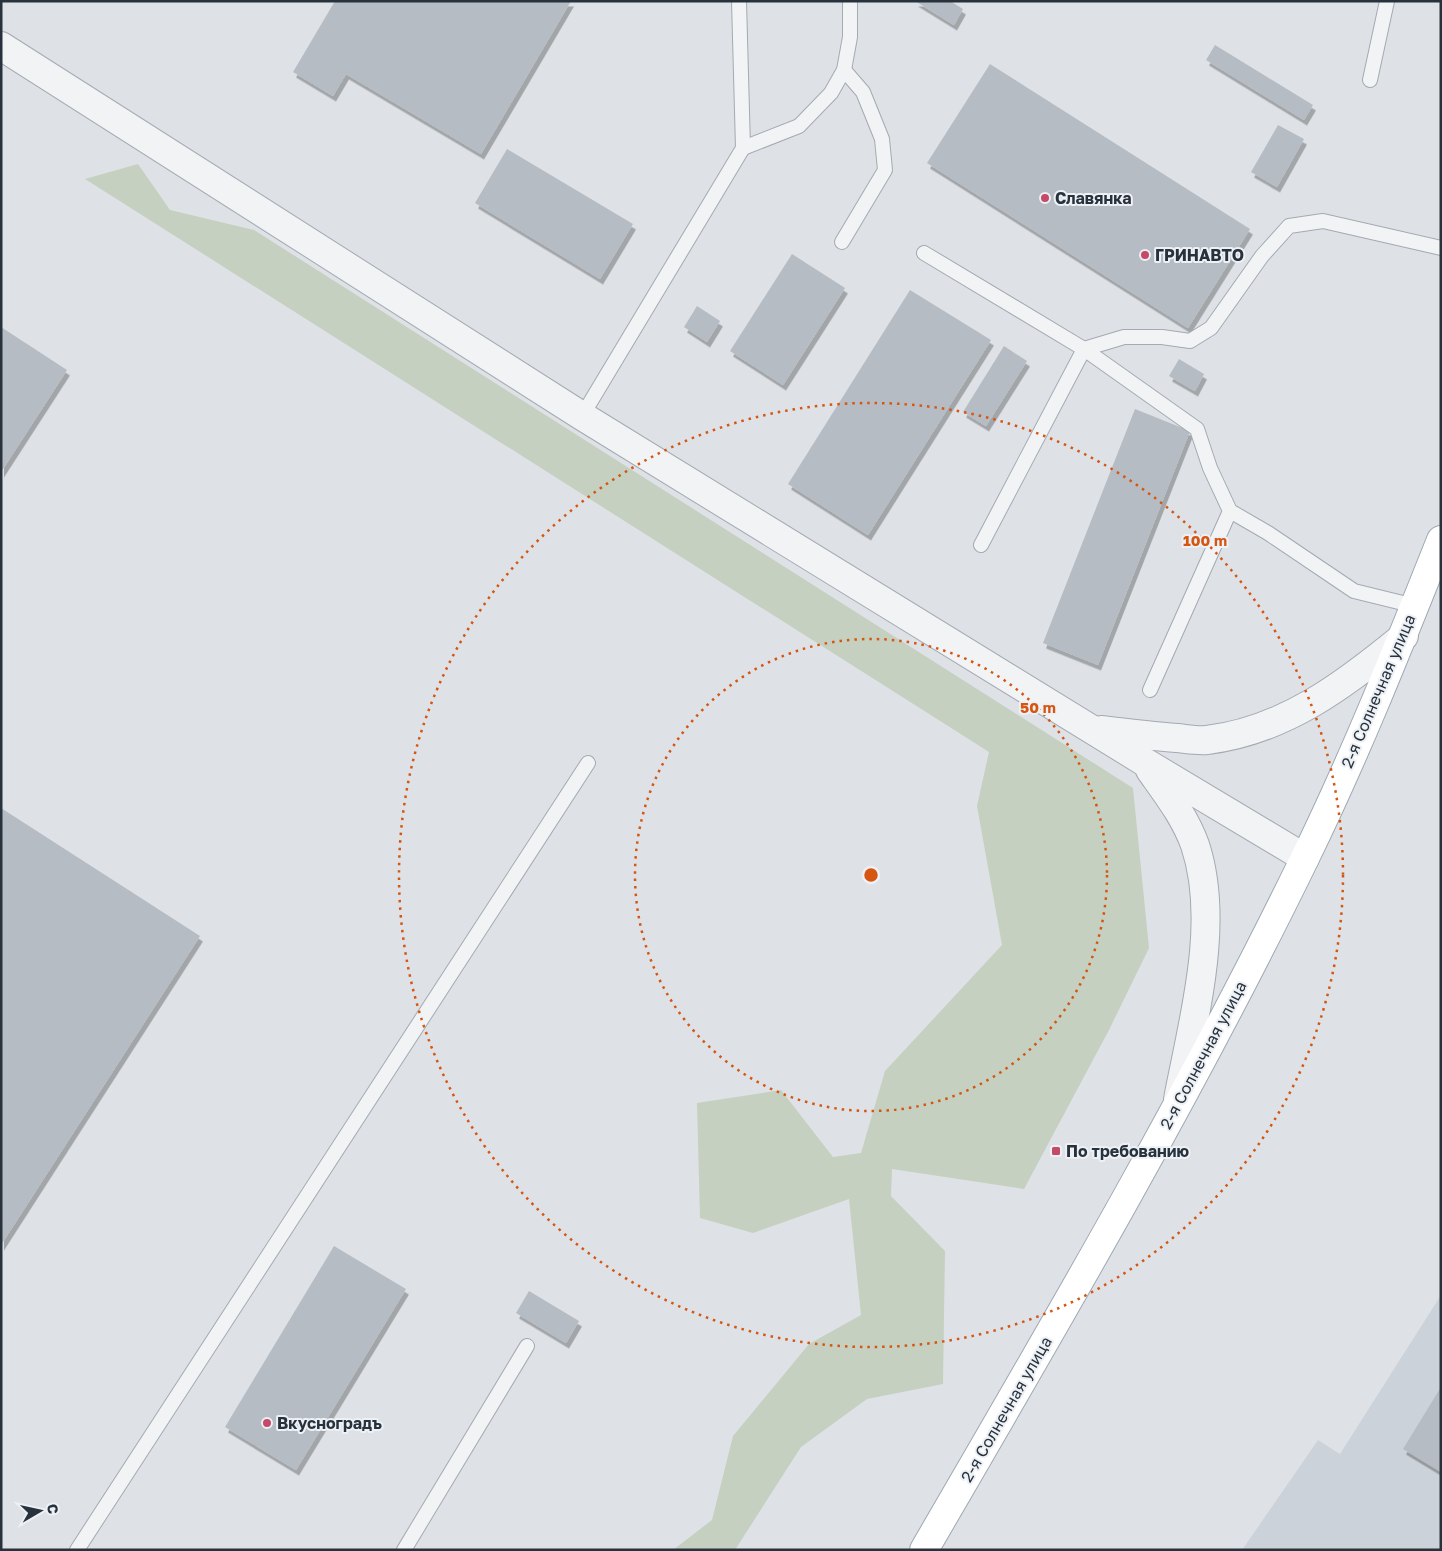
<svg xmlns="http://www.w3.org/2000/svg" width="1442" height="1551" viewBox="0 0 1442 1551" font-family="'Golos Text',sans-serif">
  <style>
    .built { fill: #ccd2d9 }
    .green { fill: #c5d0c0 }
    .building { fill: #b6bcc3; filter: url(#shadow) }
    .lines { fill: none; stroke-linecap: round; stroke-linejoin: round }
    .service-casing { stroke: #a4aab1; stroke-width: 16 }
    .minor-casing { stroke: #a4aab1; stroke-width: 30 }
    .primary-casing { stroke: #9ea8b2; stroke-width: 30 }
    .service { stroke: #f1f3f5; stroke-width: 14 }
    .minor { stroke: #f1f3f5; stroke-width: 28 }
    .primary { stroke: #fff; stroke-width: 28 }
    .ring { fill: none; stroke: #d55511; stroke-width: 2.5; stroke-dasharray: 2.5 5 }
    .poi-dot { fill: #c64967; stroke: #edf1f5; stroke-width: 2 }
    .labels { text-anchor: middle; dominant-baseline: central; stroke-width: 4; stroke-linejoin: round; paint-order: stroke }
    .poi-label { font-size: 16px; font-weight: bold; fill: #28323d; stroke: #edf1f5; text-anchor: start }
    .street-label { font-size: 16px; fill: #28323d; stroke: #edf1f5 }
    .centre { fill: #d55511; stroke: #edf1f5; stroke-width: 2.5 }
    .ring-label { font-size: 15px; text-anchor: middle; font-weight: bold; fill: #d55511; stroke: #edf1f5; stroke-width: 4; stroke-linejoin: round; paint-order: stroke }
  </style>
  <defs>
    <filter id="shadow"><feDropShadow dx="3" dy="5.5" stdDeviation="0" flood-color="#0004"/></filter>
  </defs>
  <rect width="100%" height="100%" fill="#dee2e7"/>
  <path class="built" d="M1441 1295V1550H1242L1318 1440 1340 1454Z"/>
  <path class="green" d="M138 164 170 210 254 230 1133 788 1149 948 1109 1030 1024 1189 892 1169 891 1196 945 1251 943 1384 867 1399 801 1447 735 1550H673L712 1520 733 1436 809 1344 861 1315 849 1199 753 1233 700 1218 697 1103 781 1090 833 1157 861 1153 885 1071 1002 945 977 806 989 752 85 179Z"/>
  <g class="building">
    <path d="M335 1H571L481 154 346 74 333 96 293 72Z"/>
    <path d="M915 1H950L963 9 954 25Z"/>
    <path d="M1215 45 1313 105 1304 120 1206 60Z"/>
    <path d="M990 64 1250 229 1188 328 927 163Z"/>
    <path d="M1278 125 1304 139 1277 187 1251 172Z"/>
    <path d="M507 149 633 224 600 279 475 203Z"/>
    <path d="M792 254 845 288 783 385 730 351Z"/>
    <path d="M910 290 991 340 868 535 788 484Z"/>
    <path d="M697 306 720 321 707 342 684 327Z"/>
    <path d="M1 327 67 370 1 472Z"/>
    <path d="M1004 346 1027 361 986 426 963 412Z"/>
    <path d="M1179 359 1204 374 1195 391 1169 376Z"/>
    <path d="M1135 409 1190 431 1098 665 1043 643Z"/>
    <path d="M1 808 200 936 1 1245Z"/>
    <path d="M334 1246 406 1289 296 1470 225 1427Z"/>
    <path d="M529 1291 579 1321 566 1343 516 1313Z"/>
    <path d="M1441 1387V1472L1403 1449Z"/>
  </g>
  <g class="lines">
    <defs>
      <g id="service">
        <path d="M1370 80 1387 1"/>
        <path d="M743 148 799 126 831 93 844 70 850 37V1"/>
        <path d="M842 242 885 170 882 139 863 92 844 70"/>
        <path d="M924 253 1084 349 1197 429 1210 468 1230 511 1268 533 1354 591 1415 606"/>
        <path d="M582 416 743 148 739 1"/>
        <path d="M981 545 1084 349 1124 337H1162L1190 341 1211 328 1262 256 1289 226 1323 221 1441 248"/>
        <path d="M1150 690 1230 511"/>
        <path d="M77 1550 588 763"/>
        <path d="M404 1550 527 1346"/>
      </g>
      <g id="minor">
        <path d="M1 46 582 416 1143 761 1305 858"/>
        <path d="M1101 730C1126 733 1151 736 1177 738 1187 739 1198 741 1207 740 1284 731 1346 684 1404 636"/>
        <path d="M1150 770C1167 794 1185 817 1195 845 1221 923 1193 1020 1178 1099"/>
      </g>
      <path id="primary" d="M924 1550C1056 1323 1189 1096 1304 860 1355 756 1398 648 1441 540"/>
    </defs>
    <use href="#service" class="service-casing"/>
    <use href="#minor" class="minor-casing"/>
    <use href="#primary" class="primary-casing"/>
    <use href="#service" class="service"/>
    <use href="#minor" class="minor"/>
    <use href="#primary" class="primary"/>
  </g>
  <g class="ring">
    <circle cx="871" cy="875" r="236"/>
    <circle cx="871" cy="875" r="472"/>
  </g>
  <g class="poi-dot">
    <circle cx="1045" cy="198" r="5"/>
    <circle cx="1145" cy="255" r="5"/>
    <rect x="1051" y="1146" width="10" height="10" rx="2.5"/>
    <circle cx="267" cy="1423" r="5"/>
  </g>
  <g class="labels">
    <g class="poi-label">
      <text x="1055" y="198">Славянка</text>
      <text x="1155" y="255">ГРИНАВТО</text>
      <text x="1066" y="1151">По требованию</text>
      <text x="277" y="1423">Вкусноградъ</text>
    </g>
    <g class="street-label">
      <text transform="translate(1378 691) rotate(-67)">2-я Солнечная улица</text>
      <text transform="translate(1203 1055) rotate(-62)">2-я Солнечная улица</text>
      <text transform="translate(1006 1409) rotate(-60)">2-я Солнечная улица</text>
    </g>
  </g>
  <circle cx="871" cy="875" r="8" class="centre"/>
  <g class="ring-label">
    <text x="1205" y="546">100 m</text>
    <text x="1038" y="713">50 m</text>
  </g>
  <rect width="1442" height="1551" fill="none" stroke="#28323d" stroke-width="5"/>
  <g transform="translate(40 1511) rotate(81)" stroke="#edf1f5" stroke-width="4" paint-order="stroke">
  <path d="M0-4L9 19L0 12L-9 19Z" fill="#28323d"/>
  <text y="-8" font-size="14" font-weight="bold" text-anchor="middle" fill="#28323d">С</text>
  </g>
</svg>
